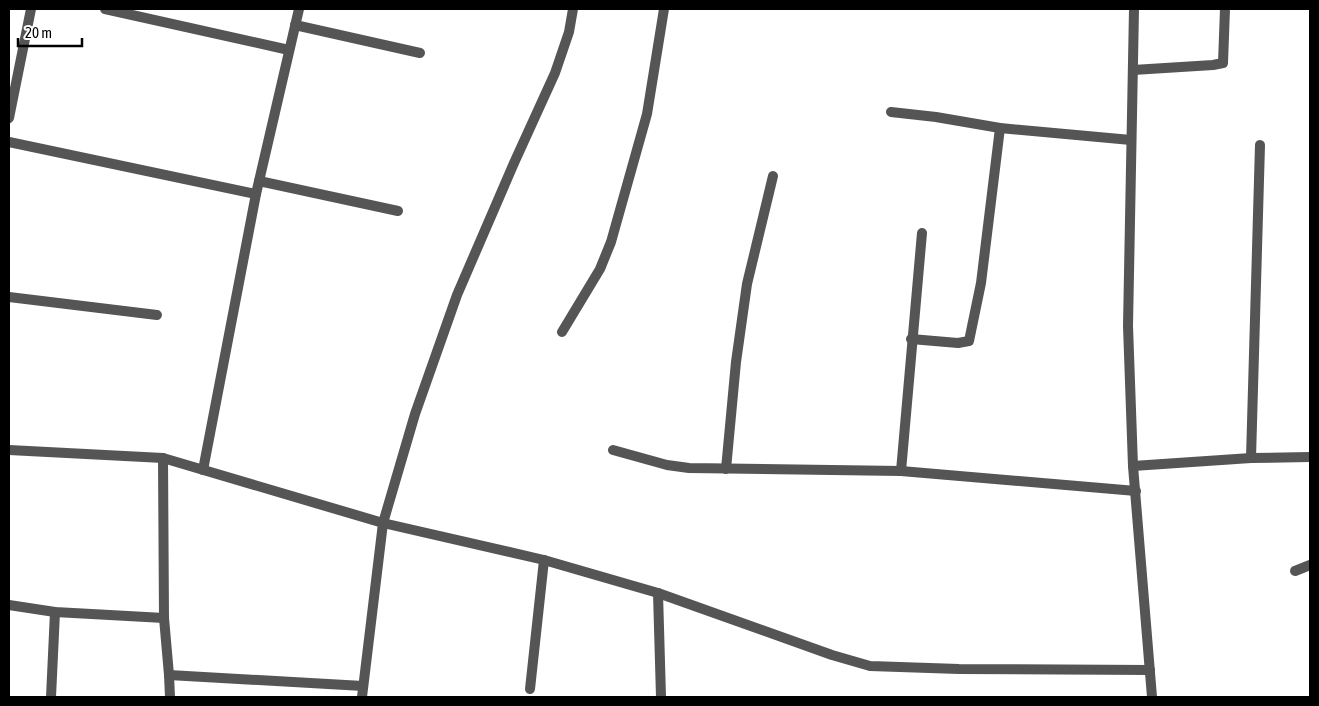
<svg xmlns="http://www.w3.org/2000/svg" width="1319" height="706" viewBox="0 0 1319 706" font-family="'Asap Condensed',sans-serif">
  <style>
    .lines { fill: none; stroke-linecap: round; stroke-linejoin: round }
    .minor { stroke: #555; stroke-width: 10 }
  </style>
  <rect width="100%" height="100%" fill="#fff"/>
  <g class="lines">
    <g class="minor">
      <path d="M105 9 289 50"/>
      <path d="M1134 9 1128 326 1133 466 1152 697"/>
      <path d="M295 25 420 53"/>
      <path d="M1133 70 1213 65 1223 63 1225 9"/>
      <path d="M891 112 936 117 1000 128 1131 140"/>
      <path d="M9 118 31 9"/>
      <path d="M9 142 256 194"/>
      <path d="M259 181 398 211"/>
      <path d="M9 297 157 315"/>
      <path d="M562 332 600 269 611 242 647 114 664 9"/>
      <path d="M911 339 958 343 969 341 981 283 1000 128"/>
      <path d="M9 450 163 458 383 523 544 560 658 593 832 655 870 666 959 669 1150 670"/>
      <path d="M613 450 667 465 689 468 901 471 1136 491"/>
      <path d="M163 458 164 618 169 675 170 697"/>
      <path d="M1251 458 1260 145"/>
      <path d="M1133 466 1251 458 1310 457"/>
      <path d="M726 469 736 362 747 284 773 176"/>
      <path d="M203 470 256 194 299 9"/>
      <path d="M901 471 922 233"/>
      <path d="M1295 571 1310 565"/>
      <path d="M658 593 661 697"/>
      <path d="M9 605 55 612 164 618"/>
      <path d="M169 675 363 686"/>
      <path d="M530 689 544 560"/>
      <path d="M51 697 55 612"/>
      <path d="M362 697 383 523 415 414 457 295 514 163 555 73 569 32 573 9"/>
    </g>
  </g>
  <rect width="1319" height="706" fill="none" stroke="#000000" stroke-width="20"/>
  <path d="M18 38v8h64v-8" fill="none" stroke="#000000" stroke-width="2.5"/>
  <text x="25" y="38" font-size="15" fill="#000000" stroke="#ffffff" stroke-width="4" paint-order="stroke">20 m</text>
</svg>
